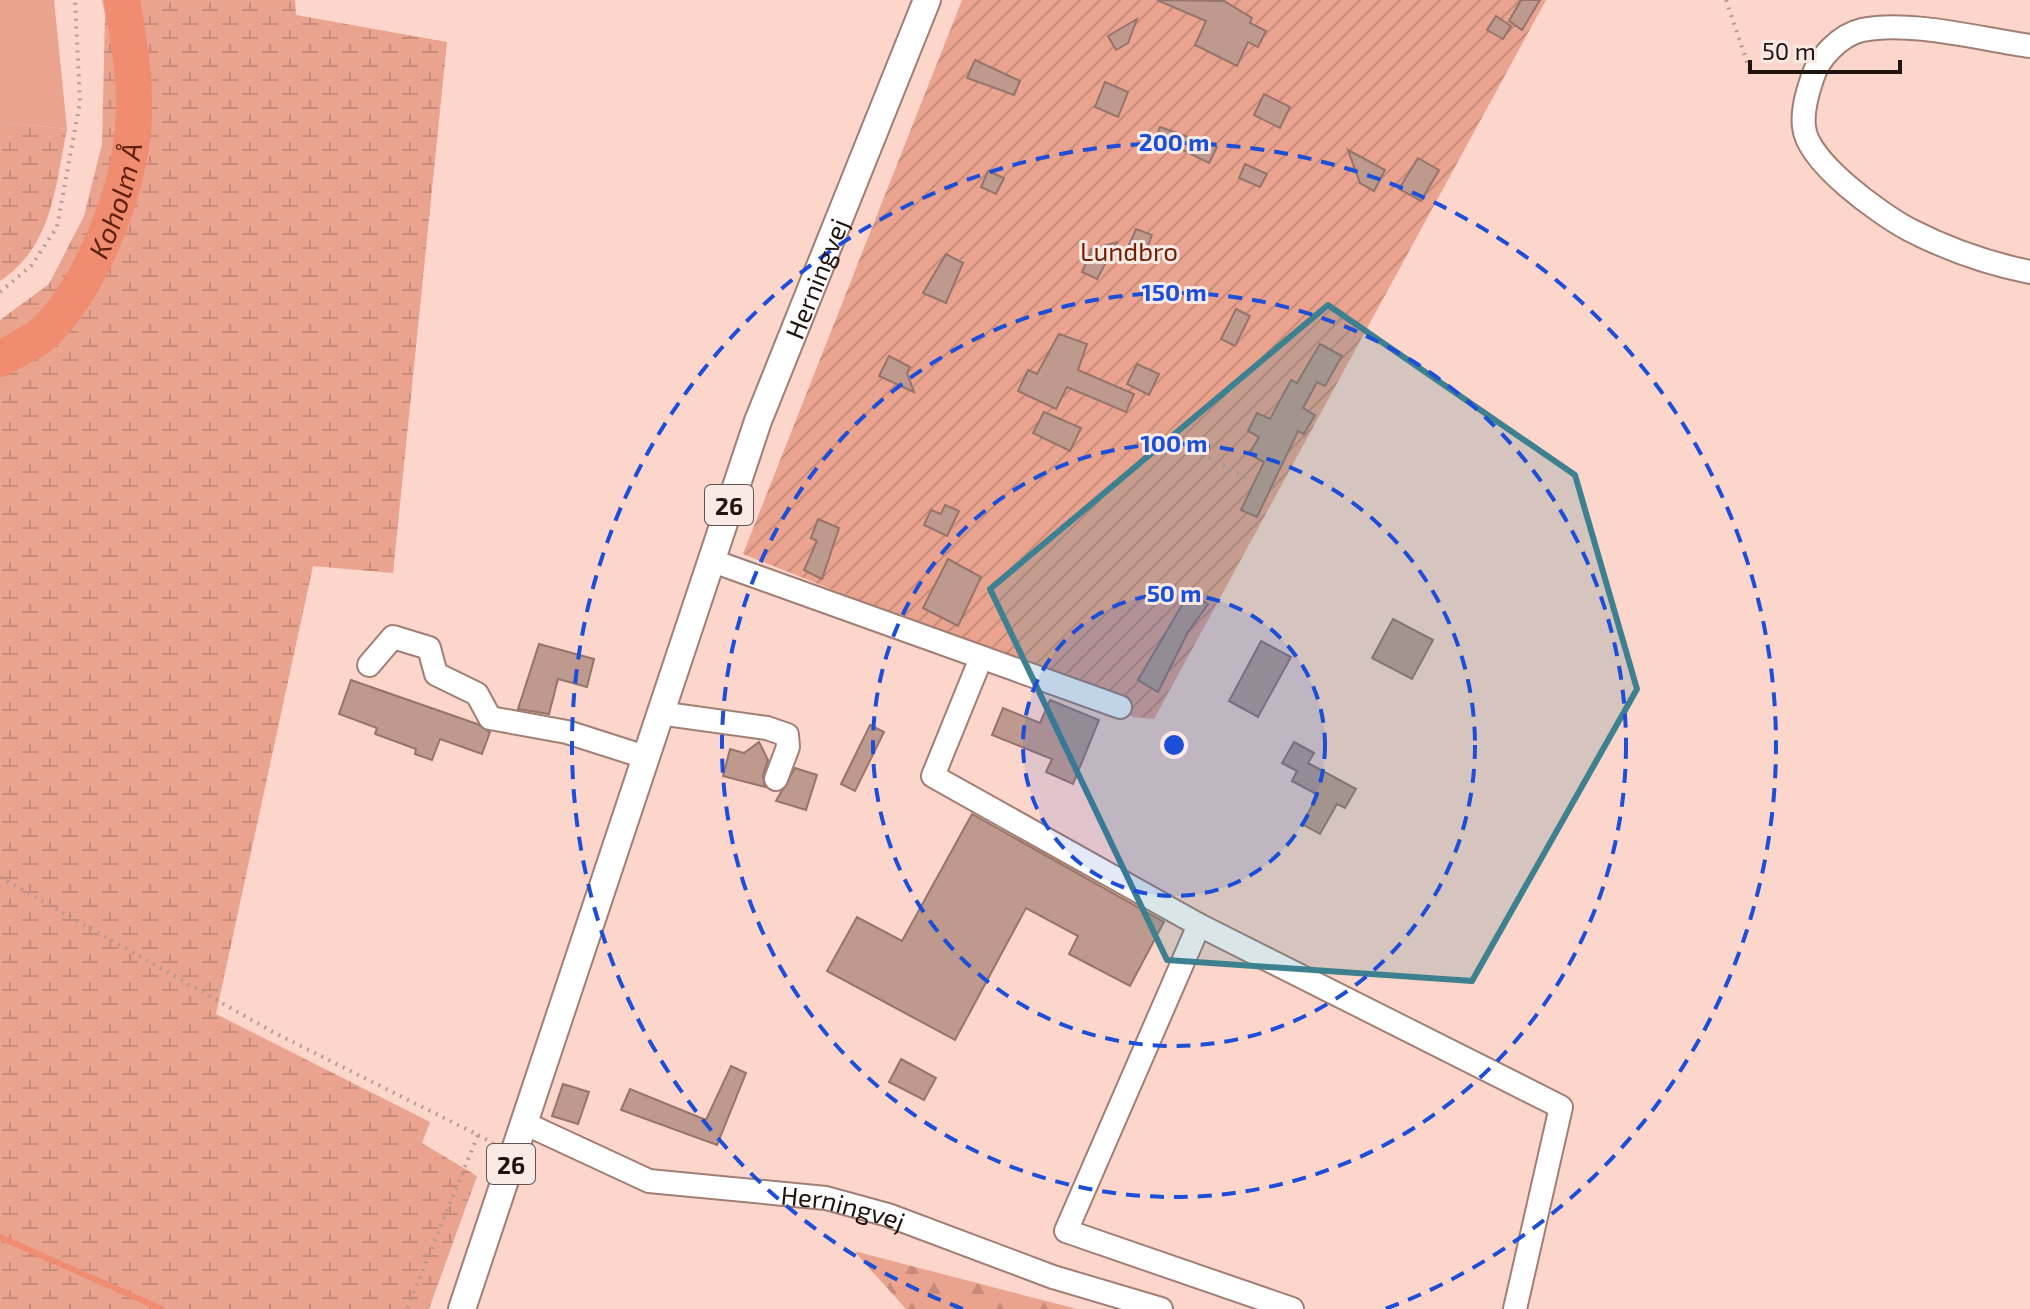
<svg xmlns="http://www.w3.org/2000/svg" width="2030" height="1309" viewBox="0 0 2030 1309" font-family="'Exo 2',sans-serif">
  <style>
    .green { fill: #e9a38f }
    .forest { fill: url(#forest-firs) }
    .wetland { fill: url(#wetland-marsh) }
    .garden { fill: url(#garden-furrows) }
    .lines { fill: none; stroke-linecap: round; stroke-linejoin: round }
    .stream { stroke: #f08d71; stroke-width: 6 }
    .river { stroke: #f08d71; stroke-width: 36 }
    .building { fill: #bd998e; stroke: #96746a; stroke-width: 2 }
    .minor-casing { stroke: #a17e74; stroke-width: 26 }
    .major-casing { stroke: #a17e74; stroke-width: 30 }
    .path { stroke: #b99a92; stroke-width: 4; stroke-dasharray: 2 6; stroke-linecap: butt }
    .minor { stroke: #fff; stroke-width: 22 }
    .major { stroke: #fff; stroke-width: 26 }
    .marked { fill: #3d8090; fill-opacity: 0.2; stroke: #3d8090; stroke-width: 6; stroke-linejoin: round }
    .ring { fill: none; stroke: #1d4ed8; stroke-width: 4; stroke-dasharray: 14 10 }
    .labels { text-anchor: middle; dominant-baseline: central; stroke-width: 6; stroke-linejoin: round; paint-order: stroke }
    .shield { fill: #f9eae5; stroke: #625450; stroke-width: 2 }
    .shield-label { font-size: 24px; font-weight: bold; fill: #211410 }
    .park-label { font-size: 26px; fill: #741d01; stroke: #f9eae5 }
    .street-label { font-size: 26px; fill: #211410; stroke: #f9eae5 }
    .water-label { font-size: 28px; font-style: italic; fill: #5f210f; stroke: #f9eae5 }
    .centre { fill: #1d4ed8; stroke: #f9eae5; stroke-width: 4 }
    .ring-label { font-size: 24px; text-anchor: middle; font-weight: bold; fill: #1d4ed8; stroke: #f9eae5; stroke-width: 6; stroke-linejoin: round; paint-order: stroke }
  </style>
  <defs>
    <pattern id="forest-firs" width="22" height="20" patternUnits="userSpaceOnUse" patternTransform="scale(2)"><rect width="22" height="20" fill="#e9a38f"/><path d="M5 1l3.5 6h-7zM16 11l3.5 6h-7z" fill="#c88b7a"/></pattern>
    <pattern id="wetland-marsh" width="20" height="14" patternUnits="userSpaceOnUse" patternTransform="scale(2)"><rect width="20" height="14" fill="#e9a38f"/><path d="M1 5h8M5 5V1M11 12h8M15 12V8" fill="none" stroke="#c88b7a"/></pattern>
    <pattern id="garden-furrows" width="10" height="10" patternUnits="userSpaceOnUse" patternTransform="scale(2)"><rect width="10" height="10" fill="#e9a38f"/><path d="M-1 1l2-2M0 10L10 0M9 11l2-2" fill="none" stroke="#c88b7a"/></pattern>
  </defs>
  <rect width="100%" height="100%" fill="#fdd6cb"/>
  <path class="green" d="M0 0H54L67 129 0 122Z"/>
  <path class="forest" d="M854 1251 1077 1309H906Z"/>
  <g class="wetland">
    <path d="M102 0H295L296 15 447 42 393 573 313 566 216 1014 430 1122 422 1143 477 1176 429 1309H0V320L49 284 84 216 102 144 105 15Z"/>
    <path d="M0 122 67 129C55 187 53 246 0 281Z"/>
  </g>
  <path class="garden" d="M962 0H1546L1154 719 1133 717 943 634 743 554Z"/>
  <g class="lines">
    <path class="stream" d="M0 1237 162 1309"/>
    <path class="river" id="s1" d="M0 359C15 350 36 342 47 330 92 284 128 192 133 129 137 86 129 42 122 0"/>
  </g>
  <g class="building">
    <path d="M1157 0 1224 1 1252 18 1250 23 1266 31 1258 47 1248 42 1237 66 1195 45 1206 21Z"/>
    <path d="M1521 0H1540L1522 30 1509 21Z"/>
    <path d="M1496 16 1511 26 1503 39 1487 30Z"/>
    <path d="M1137 19 1128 43 1116 50 1108 36Z"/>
    <path d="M975 60 1020 81 1014 95 967 78Z"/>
    <path d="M1105 82 1128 92 1118 117 1095 107Z"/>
    <path d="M1264 94 1290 107 1280 128 1254 115Z"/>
    <path d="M1160 127 1217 147 1209 163 1156 137Z"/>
    <path d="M1348 150 1385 170 1374 191 1360 183Z"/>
    <path d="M1418 158 1439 170 1421 201 1399 189Z"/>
    <path d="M1245 164 1267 174 1260 187 1239 178Z"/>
    <path d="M988 171 1004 178 996 194 981 187Z"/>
    <path d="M1136 229 1152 235 1143 259 1126 252Z"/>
    <path d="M1117 242 1097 279 1082 272 1092 249Z"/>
    <path d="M946 254 963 263 946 303 923 293Z"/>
    <path d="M1236 309 1250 316 1235 346 1221 339Z"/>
    <path d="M1059 334 1087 344 1078 370 1134 394 1126 412 1067 387 1056 409 1018 391 1028 370 1037 374Z"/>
    <path d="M1320 344 1342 356 1325 386 1317 382 1303 408 1315 415 1304 434 1298 431 1257 517 1241 510 1264 462 1249 454 1259 437 1248 431 1257 413 1270 419 1291 380 1297 383Z"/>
    <path d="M889 356 910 367 907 373 914 392 879 376Z"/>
    <path d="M1137 364 1159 374 1149 395 1127 384Z"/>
    <path d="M1044 412 1081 428 1070 451 1033 433Z"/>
    <path d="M945 505 959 511 947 536 924 525 931 510 941 514Z"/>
    <path d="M818 519 839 528 822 579 804 570 817 541 811 538Z"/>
    <path d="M948 559 981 577 958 626 923 608Z"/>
    <path d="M1189 593 1208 604 1188 632 1158 692 1138 680Z"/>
    <path d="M1393 619 1433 640 1412 679 1372 658Z"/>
    <path d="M1261 641 1291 657 1258 717 1229 701Z"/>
    <path d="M539 644 594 659 587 687 558 679 549 714 518 709Z"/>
    <path d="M351 680 477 724 490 732 482 754 440 739 432 760 415 754 416 749 375 734 377 728 339 714Z"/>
    <path d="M1050 700 1099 720 1073 784 1046 772 1052 759 992 735 1003 708 1040 723Z"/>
    <path d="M870 725 884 732 855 791 841 784Z"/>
    <path d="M759 742 768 760 763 775 765 787 723 776 730 749 744 753Z"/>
    <path d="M1294 742 1314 753 1308 763 1356 789 1345 808 1337 804 1320 834 1302 824 1318 795 1292 781 1297 771 1282 763Z"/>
    <path d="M795 768 817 775 806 810 776 801Z"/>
    <path d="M972 814 1164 922 1130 986 1069 954 1078 936 1026 908 955 1040 827 971 857 917 902 941Z"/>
    <path d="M901 1059 936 1078 924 1100 889 1082Z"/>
    <path d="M731 1066 746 1073 717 1145 621 1110 630 1089 706 1120Z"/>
    <path d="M563 1084 589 1092 578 1124 552 1116Z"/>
  </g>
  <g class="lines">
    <defs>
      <g id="minor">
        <path d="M2030 46C1980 39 1910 20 1862 30 1840 35 1818 58 1812 79 1807 94 1802 111 1804 127 1807 162 1880 214 1910 230 1947 249 1990 264 2030 272"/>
        <path d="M710 560 1120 707"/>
        <path d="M981 658 933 776 1199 925 1561 1107 1515 1309"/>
        <path d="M369 665 393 637 429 648 436 674 477 694 490 718 567 732 645 757"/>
        <path d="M659 713 767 728 787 735 788 747 776 779"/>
        <path d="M1199 925 1066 1231 1292 1309"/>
        <path id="s2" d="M524 1123 649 1181 826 1198 888 1215 1053 1277 1161 1309"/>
      </g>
      <g id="major">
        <path id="s3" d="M462 1309 758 421 927 0"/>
      </g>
    </defs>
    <use href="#minor" class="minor-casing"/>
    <use href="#major" class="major-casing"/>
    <g class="path">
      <path d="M1726 0 1750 71"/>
      <path d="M0 292 31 266 57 227 80 102 75 0"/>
      <path d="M1152 428 1249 479"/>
      <path d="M0 877 273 1032 478 1135 407 1309"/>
      <path d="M478 1135 493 1143"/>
    </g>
    <use href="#minor" class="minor"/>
    <use href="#major" class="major"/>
  </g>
  <path class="marked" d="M1328 305 1575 475 1637 689 1472 981 1167 960 990 589Z"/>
  <circle cx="1174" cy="745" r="151" fill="#1d4ed8" fill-opacity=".12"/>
  <g class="ring">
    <circle cx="1174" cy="745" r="151"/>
    <circle cx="1174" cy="745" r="301"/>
    <circle cx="1174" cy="745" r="452"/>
    <path d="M963 1309A602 602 0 1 1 1385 1309"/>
  </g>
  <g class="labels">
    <g class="shield">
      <rect x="705" y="485" width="48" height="40" rx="6"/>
      <rect x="487" y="1144" width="48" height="40" rx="6"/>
    </g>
    <g class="shield-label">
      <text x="729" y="505">26</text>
      <text x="511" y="1164">26</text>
    </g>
    <g class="park-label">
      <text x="1129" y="250">Lundbro</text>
    </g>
    <g class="street-label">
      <text stroke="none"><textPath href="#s3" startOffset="1090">Herningvej</textPath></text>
      <text stroke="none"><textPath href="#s2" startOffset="334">Herningvej</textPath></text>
    </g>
    <g class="water-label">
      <text stroke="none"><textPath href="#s1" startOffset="204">Koholm Å</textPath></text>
    </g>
  </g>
  <circle cx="1174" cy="745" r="12" class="centre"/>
  <g class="ring-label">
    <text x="1174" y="151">200 m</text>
    <text x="1174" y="301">150 m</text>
    <text x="1174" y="452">100 m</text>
    <text x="1174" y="602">50 m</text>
  </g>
  <path d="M1750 60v12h150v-12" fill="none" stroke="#211410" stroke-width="4"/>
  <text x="1762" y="60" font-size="24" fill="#211410" stroke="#f9eae5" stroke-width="6" paint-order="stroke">50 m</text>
</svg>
